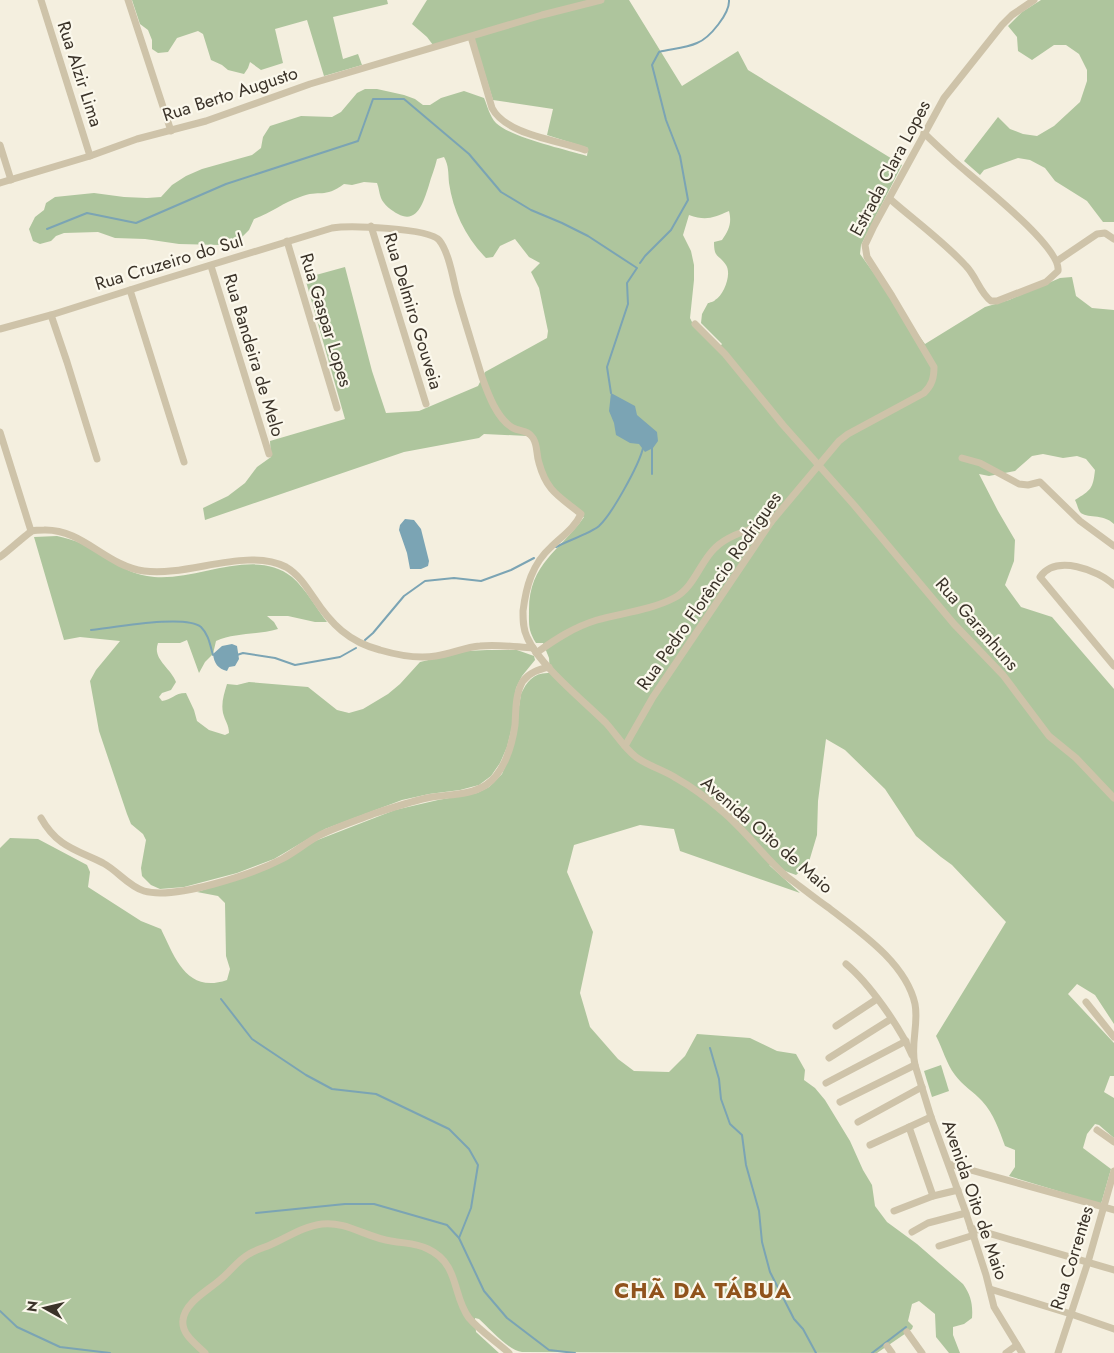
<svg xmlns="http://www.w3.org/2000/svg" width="1114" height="1353" viewBox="0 0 1114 1353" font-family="Jost,sans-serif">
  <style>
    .green { fill: #aec59d; fill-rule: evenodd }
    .water { fill: #7ba4b4 }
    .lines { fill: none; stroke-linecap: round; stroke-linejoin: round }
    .stream { stroke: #7ba4b4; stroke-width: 2 }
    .street { stroke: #cec3a9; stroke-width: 7 }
    .labels { text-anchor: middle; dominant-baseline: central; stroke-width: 4.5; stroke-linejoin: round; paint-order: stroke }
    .street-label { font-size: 18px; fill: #3b3329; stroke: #fbf8ec }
    .district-label { font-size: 22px; font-weight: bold; letter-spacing: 1px; fill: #90531c; stroke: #fbf8ec }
  </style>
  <rect width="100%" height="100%" fill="#f4efdf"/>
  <g class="green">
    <path d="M132 0H387L388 4 333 17 343 59 358 54 362 65 324 76 307 20 275 29 283 63 261 70 250 62 248 68 244 74 228 70 222 65 211 60 203 34 198 31 177 38 168 52 158 53 152 49V40L148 30 140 24Z"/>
    <path d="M427 0H629L682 86 738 51 748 70 902 165 861 245 860 254 925 344 985 307 1009 300 1060 278 1072 277 1076 296 1092 308 1114 310V524C1103 513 1086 519 1080 512 1078 509 1077 504 1075 500 1091 490 1093 489 1095 470L1086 459 1077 456 1063 458 1043 454 1032 456 1015 471 989 476 979 474 998 511 1015 540 1014 561 1005 585 1021 607 1052 617 1114 689V1024L1095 995 1077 984 1068 994 1114 1043V1076H1110L1104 1092 1114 1098V1138L1099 1125 1095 1124 1087 1134 1083 1148 1111 1169 1101 1204 1009 1176 1015 1167V1150L1005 1146C999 1130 994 1114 982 1101 974 1092 962 1085 955 1075 946 1063 943 1049 936 1036L1006 922 952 865 941 857 916 836 885 789 845 750 826 739 818 801 817 835 808 865 796 875 769 865 800 893 680 851 674 829 640 825 574 845 567 872 593 932 580 993 590 1027 618 1059 634 1071 669 1072 685 1056 697 1034 750 1038 777 1051 796 1054 805 1070 804 1080 815 1088 825 1100 850 1141 863 1170 872 1185 875 1206 887 1222 917 1244 963 1284C971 1295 973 1305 972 1318L964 1324 953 1327V1335L960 1353H949L936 1337 935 1314 919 1301 912 1304 908 1321 913 1326 912 1329 877 1353 522 1352C509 1351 489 1328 479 1319L475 1318 476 1332 499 1353H0V848L10 838 38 839 87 865 90 872 88 887 141 921 161 929C175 958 187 994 227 980L230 969 226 956 225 903 218 896 197 892 253 874 315 841 395 810 438 800 477 793 489 787 502 774 512 750 521 694C527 681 534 672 550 673L549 658 543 643H536C528 630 529 625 529 610 529 563 560 551 584 517L576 514 547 487 533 441 527 436 484 434 479 438 404 452 205 520 203 508 228 496 245 483 257 467 271 457 270 441 345 419 305 278 345 267 372 371 386 413 419 411 478 386 485 372 547 338 548 331 539 288 531 272 540 263 529 257 515 239 500 246 493 257 486 258C466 238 453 211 449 183 448 173 449 166 444 157L437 159C435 168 431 177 429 185 424 200 418 225 398 214 392 211 383 204 381 198 379 193 379 188 377 183L364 182 352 185 344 184C324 199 320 189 300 197 284 202 271 213 254 219L249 230 240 239 220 245 179 244 145 239 115 238 98 232 64 233 56 236 51 241 40 244 33 241 29 229 35 217 44 210 46 203 55 197 94 193 124 197 147 198 161 197 172 185 186 176 202 169 252 155 261 148 263 137 270 126 301 116 332 117 341 112 357 93 365 89H377L404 95 415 99 423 105H430L441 98 464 91 484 98C487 105 490 117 496 123 512 138 564 149 587 156L588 148 547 135 553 109 493 100 474 39 433 45 427 37 412 24ZM729 211C732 223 729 230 722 240L714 242C714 259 719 254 726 265 732 274 724 295 715 300 715 301 709 303 708 303L702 314 701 323 722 344 717 350 695 328 690 318 694 280V265L691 251 683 235 689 215C706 221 713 218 729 211Z"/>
    <path d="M1041 0H1114V222H1103L1087 201 1055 181 1045 168 1030 160 1018 158 984 170 980 175 964 161 998 117 1010 129 1023 134 1037 136 1054 126 1080 102 1087 81V70L1079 54 1066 45H1054L1032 60 1018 51 1017 37 1008 26 1022 12Z"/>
    <path d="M57 536C65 538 74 540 82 544 106 555 120 571 147 576 192 585 253 545 292 577 306 589 316 608 327 622H315L288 616H267L274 622 278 629C258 635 236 632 216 641L213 654 205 662 199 673 187 640 180 643H158C152 659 170 667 176 682L171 690 162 693 159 697 162 701C172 700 174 693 186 693L194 710 197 721 209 730 225 735 229 733C229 725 225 721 223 713 221 703 224 694 227 684L237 685 249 682 308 687 337 710 349 713 363 709 388 694 400 684 420 662 467 651 487 650H517L534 656 535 660 522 676 516 688 512 727 507 747 500 763 491 776 479 785 460 790 429 794 402 800 325 829 274 859 237 873 184 887 160 889 151 885 142 876 141 868 146 840 143 834 131 824 127 814 99 731 90 681 96 670 120 641 80 637 64 640 34 537Z"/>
    <path d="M941 1065 949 1091 932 1097 924 1071Z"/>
  </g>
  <g class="water">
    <path d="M611 393 635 406 637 415 657 432 658 441 653 448 645 452 639 444 630 443 616 435 614 423 609 411Z"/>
    <path d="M405 519 414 520 421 529 429 561 428 566 421 569H410L407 553 399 530 400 525Z"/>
    <path d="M232 644 237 646 239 659 235 666 229 667 227 671C218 669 214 663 213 654L222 646Z"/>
  </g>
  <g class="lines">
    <g class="stream">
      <path d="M47 229 87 213 136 223 226 184 358 141 373 99H404L469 154 501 192 531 210 562 223 588 236 637 268 627 283 628 304 607 367 611 393"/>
      <path d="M640 263 645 256 671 230 688 200 680 156 666 120 652 65 659 52C671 49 686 48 697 43 710 38 730 13 729 0"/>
      <path d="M652 474V447"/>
      <path d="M556 547C567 541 591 533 599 526 612 514 639 465 643 448"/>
      <path d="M91 630C112 628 185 614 201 627 209 635 210 645 213 655"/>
      <path d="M365 640 373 633 404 596 425 581 454 578 481 581 511 570 534 558"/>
      <path d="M237 655 243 653 275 658 295 665 340 657 356 648"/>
      <path d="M221 999 252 1039 306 1075 332 1089 376 1094 449 1129 469 1149 478 1165 471 1208 459 1238"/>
      <path d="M710 1048 719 1079 721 1099 730 1124 742 1135 746 1165 759 1211 762 1242 770 1272 794 1319 803 1329 816 1353"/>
      <path d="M256 1213 345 1204H374L447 1225 459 1238 484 1291 507 1318 549 1350 575 1353"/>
      <path d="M0 1311 17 1327 60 1347 110 1353"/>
      <path d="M872 1353 906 1327"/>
    </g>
    <g class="street">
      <path d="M41 0 90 156"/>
      <path d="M128 0 171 131"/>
      <path d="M471 37 492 108C506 135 558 140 585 150"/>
      <path d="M0 145 11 180"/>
      <path d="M0 183 90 156 137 139 206 121 310 84 542 15 601 0"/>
      <path d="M890 199C915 221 943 241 966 266 976 276 980 293 991 301H997L1046 282 1058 271C1062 247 974 179 955 162 944 152 934 143 924 133"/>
      <path d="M371 226 426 404"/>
      <path d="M287 241 337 408"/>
      <path d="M1057 261 1097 234 1105 233 1114 239"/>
      <path d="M211 266 269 454"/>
      <path d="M130 290 184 462"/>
      <path d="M51 315 67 362 97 459"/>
      <path d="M695 324 725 354 783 425 854 505 954 624 1003 675 1049 736 1076 758 1114 798"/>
      <path d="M0 329 51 315 155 282 332 228C349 225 428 228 439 240 449 252 453 279 457 294 465 322 474 350 482 377 488 394 497 419 513 428 521 432 528 430 533 438 538 446 536 454 539 463 547 492 559 496 581 514 574 529 562 536 551 547 532 564 526 587 523 611 523 620 523 629 527 637 539 665 584 701 606 723 616 734 624 748 636 757 648 766 664 770 676 778 692 787 708 799 722 811 746 831 763 856 786 876 800 886 814 898 829 908 860 932 906 963 915 1004 919 1024 910 1045 915 1065L931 1117 966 1213 986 1275 994 1307 1022 1353"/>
      <path d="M0 432 31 531"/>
      <path d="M962 458 980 463 1019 484 1028 485 1040 482 1080 521 1114 546"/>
      <path d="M0 557C7 552 28 533 32 531 36 530 41 530 44 530 83 529 106 566 144 571 188 577 246 547 286 567 298 574 306 586 314 598 331 624 349 642 380 650 397 655 418 659 436 656 451 654 465 647 480 646 498 644 516 647 533 648"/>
      <path d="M1114 585C1098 570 1056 554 1040 577L1114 666"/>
      <path d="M536 653C556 639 574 627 597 620 622 613 651 610 674 598 694 588 700 562 715 548 729 534 753 529 771 522"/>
      <path d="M625 746 653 697 771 522 839 441 848 434 924 393C932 385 934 378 934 367L892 296 867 257 865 245 874 226 944 98 1002 25 1012 15 1034 0"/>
      <path d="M41 818C57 847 77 850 103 863 118 871 128 886 144 891 175 900 253 874 282 859 295 852 307 842 320 835 337 827 355 821 373 814 391 808 409 802 427 798 446 794 469 796 486 785 504 773 512 746 515 725 516 711 515 694 523 681 530 672 538 670 549 667"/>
      <path d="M846 964C869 983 900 1027 912 1055"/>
      <path d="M1086 1002 1114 1037"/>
      <path d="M836 1026 877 999"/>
      <path d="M829 1058 891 1019"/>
      <path d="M826 1083 906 1041"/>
      <path d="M840 1102 915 1065"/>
      <path d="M858 1122 922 1087"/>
      <path d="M909 1127 933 1196"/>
      <path d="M1097 1130 1114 1142"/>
      <path d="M870 1145 931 1117"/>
      <path d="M949 1164 1114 1210"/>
      <path d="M894 1211 933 1196 958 1190"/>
      <path d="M971 1228 1114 1270"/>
      <path d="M912 1232 928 1223 966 1213"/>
      <path d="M939 1246 974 1235"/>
      <path d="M990 1289 1071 1314 1114 1329"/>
      <path d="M907 1332 922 1353"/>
      <path d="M887 1346 892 1353"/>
      <path d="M205 1353C196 1344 181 1334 183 1320 185 1302 209 1290 221 1279 231 1271 238 1260 249 1254 255 1250 263 1248 270 1245 286 1238 304 1226 322 1224 346 1221 368 1238 391 1241 406 1244 414 1242 428 1249 460 1264 452 1296 469 1318 480 1331 497 1342 509 1353"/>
      <path d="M1006 1353 1017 1345"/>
      <path d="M1058 1353 1088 1262 1114 1171"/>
    </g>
  </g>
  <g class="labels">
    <g class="street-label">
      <text transform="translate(80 74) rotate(72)">Rua Alzir Lima</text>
      <text transform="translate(230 94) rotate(-18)">Rua Berto Augusto</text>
      <text transform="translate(890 168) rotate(-62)">Estrada Clara Lopes</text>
      <text transform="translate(169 262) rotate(-17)">Rua Cruzeiro do Sul</text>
      <text transform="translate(413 311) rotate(73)">Rua Delmiro Gouveia</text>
      <text transform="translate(326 320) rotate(73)">Rua Gaspar Lopes</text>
      <text transform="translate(254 355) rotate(73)">Rua Bandeira de Melo</text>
      <text transform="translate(709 591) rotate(-55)">Rua Pedro Florêncio Rodrigues</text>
      <text transform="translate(977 624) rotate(49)">Rua Garanhuns</text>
      <text transform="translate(767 835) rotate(41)">Avenida Oito de Maio</text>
      <text transform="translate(975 1200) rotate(71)">Avenida Oito de Maio</text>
      <text transform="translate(1072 1258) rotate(-73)">Rua Correntes</text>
    </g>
    <g class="district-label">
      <text x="703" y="1290">CHÃ DA TÁBUA</text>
    </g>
  </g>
  <g transform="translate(45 1308) rotate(278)" stroke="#fbf8ec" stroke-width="4" paint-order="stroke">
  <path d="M0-4L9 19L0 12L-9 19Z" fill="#3b3329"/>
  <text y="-8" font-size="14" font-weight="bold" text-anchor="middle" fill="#3b3329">N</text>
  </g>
</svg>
